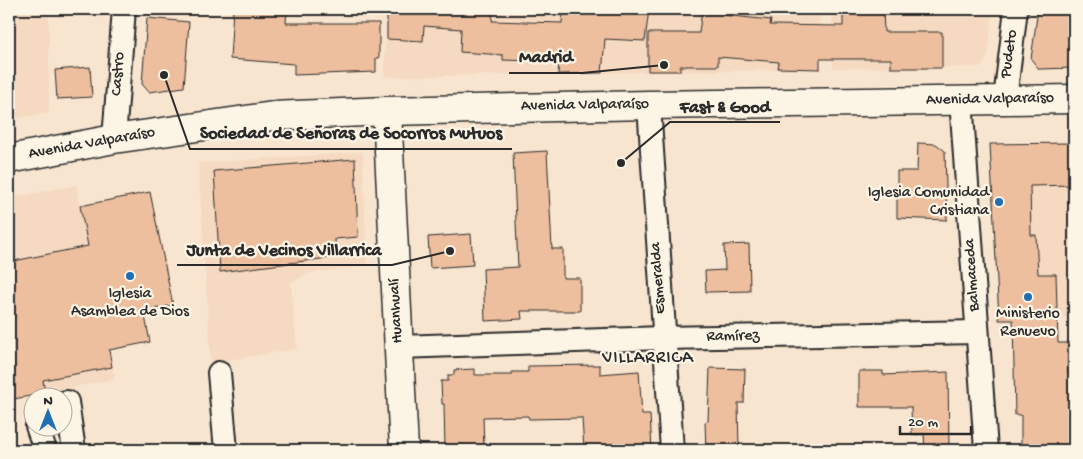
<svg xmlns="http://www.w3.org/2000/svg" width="1083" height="459" viewBox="0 0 1083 459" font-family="'Gochi Hand',sans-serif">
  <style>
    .built { fill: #f5dac1 }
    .building { fill: #eebf9e; stroke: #2b2b2b }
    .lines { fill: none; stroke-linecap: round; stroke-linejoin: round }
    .minor-casing { stroke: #2b2b2b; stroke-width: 26 }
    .tertiary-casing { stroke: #2b2b2b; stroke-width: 31 }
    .primary-casing { stroke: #2b2b2b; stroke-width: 31 }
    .minor { stroke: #fcf5e5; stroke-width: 22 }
    .tertiary { stroke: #fcf5e5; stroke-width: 28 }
    .primary { stroke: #fcf5e5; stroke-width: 28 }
    .poi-dot { fill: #1f6fb2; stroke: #fcf5e5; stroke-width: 2 }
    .labels { text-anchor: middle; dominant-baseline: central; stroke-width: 4.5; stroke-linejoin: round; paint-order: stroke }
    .street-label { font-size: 16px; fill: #2b2b2b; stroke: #fcf5e5 }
    .poi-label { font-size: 16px; fill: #2b2b2b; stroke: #fcf5e5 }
    .neighbourhood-label { font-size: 18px; letter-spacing: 1px; fill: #2b2b2b; stroke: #fcf5e5 }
    .leader { fill: none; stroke: #2b2b2b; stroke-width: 2 }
    .callout-dot { fill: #2b2b2b; stroke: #fcf5e5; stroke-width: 2 }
    .callout-label { font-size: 18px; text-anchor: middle; font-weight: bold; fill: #2b2b2b; stroke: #fcf5e5; stroke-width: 4.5; stroke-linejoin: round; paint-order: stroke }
  </style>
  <rect width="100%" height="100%" fill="#f8e5d0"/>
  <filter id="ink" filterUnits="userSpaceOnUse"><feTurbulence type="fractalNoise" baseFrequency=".02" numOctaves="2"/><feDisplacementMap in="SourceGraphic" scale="10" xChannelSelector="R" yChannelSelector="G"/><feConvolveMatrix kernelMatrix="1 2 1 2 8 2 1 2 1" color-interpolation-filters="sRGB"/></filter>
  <g filter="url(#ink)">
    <g class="built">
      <path d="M9 9H49V113L9 120Z"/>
      <path d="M387 9H820V69L384 77Z"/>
      <path d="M832 9H993L988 56 981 67 833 68Z"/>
      <path d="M1074 142V318L999 320 990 148 994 144Z"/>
      <path d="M363 152 367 266 309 273 291 283 297 349 211 363 198 163Z"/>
      <path d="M76 185 115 379 9 400V198Z"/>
    </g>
    <g class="building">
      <path d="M233 9H287L286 23H379V58H376V72L294 75V64L230 59Z"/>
      <path d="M387 9H493L492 21 562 23 563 9H649L645 41 605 39 602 73 558 74 559 62 503 60V55L460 52 461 29 424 26 423 41 387 39Z"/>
      <path d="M702 9H723L722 15 771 20 770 25 843 26V9H883L884 32H942V68H891V59H820V69L778 68 779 62 718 57V66H680V71H648V33H699Z"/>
      <path d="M1038 9H1074V68L1039 69 1031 59Z"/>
      <path d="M147 18 189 22 184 87 149 92 142 84Z"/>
      <path d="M90 67 92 97 57 99 55 70Z"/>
      <path d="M918 143 936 144 945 151 947 220 897 218V171H917Z"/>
      <path d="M1074 143V185L1030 186 1031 235H1036L1038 274H1056L1058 343H1068V374H1071L1073 450H1021V415H1015L1013 320H999L990 144Z"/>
      <path d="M547 151 552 249H563V278H580V311H521L522 319 485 321 483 269 518 267 513 153Z"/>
      <path d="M355 159 358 237 335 239 336 257 220 272 214 171Z"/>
      <path d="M150 192 173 305 144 311 150 342 109 350 112 367 43 380 45 393 9 400V262L88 246 80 206Z"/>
      <path d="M471 234 473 265 430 268 428 237Z"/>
      <path d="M749 244 750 291 706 292 705 271 725 270 724 245Z"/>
      <path d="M600 365V374L639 371 642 415H650L652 450H584L582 418 529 419 528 416 483 417 484 450H445L444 404H442L441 381H448V375H454V370L475 369V375H512V372H528V366Z"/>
      <path d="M710 368 745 369 744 403H738L739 450H706L705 422 708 421Z"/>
      <path d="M859 371H883V375L948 372 949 450H925L924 434 912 435 911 407H859Z"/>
    </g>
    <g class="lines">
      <defs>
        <g id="minor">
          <path d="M1005 99 1016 9"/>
          <path d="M961 100 986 450"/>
          <path d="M649 105 672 450"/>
          <path d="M114 139 124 9"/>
          <path d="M399 347 663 338 977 332"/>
          <path d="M219 373 226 450"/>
          <path d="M62 403 67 402 74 450"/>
          <path d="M37 426 45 450"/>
        </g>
        <path id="tertiary" d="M387 111 404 450"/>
        <path id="primary" d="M9 159 114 139 273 116 387 111 649 105 1074 99"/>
      </defs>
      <use href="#minor" class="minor-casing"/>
      <use href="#tertiary" class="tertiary-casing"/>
      <use href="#primary" class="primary-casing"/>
      <use href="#minor" class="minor"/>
      <use href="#tertiary" class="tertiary"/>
      <use href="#primary" class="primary"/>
    </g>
  </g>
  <g class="poi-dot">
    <circle cx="999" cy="202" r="5"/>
    <circle cx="130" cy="276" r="5"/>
    <circle cx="1028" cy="297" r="5"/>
  </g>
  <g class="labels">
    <g class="street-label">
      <text transform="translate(1010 54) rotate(-82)">Pudeto</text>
      <text transform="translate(119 74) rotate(-86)">Castro</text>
      <text transform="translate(990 100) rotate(-1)">Avenida Valparaíso</text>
      <text transform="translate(585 106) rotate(-1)">Avenida Valparaíso</text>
      <text transform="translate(92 144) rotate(-10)">Avenida Valparaíso</text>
      <text transform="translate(973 275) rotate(-94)">Balmaceda</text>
      <text transform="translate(659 278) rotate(-94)">Esmeralda</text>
      <text transform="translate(397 311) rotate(-93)">Huanhualí</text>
      <text transform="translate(733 337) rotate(-1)">Ramírez</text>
    </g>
    <g class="poi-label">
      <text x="989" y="193" text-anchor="end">Iglesia Comunidad<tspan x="989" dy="18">Cristiana</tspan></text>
      <text x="130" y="294">Iglesia<tspan x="130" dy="18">Asamblea de Dios</tspan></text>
      <text x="1028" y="314">Ministerio<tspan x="1028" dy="18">Renuevo</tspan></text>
    </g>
    <g class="neighbourhood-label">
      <text x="648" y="358">VILLARRICA</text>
    </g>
  </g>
  <path class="leader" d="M664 65L582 73H509M621 163L670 122H780M164 75L190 149H512M450 251L392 265H177"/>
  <g class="callout-dot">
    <circle cx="664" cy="65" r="5"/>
    <circle cx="621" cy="163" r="5"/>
    <circle cx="164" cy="75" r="5"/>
    <circle cx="450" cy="251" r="5"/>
  </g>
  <g class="callout-label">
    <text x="546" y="62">Madrid</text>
    <text x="725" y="112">Fast &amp; Good</text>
    <text x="351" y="138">Sociedad de Señoras de Socorros Mutuos</text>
    <text x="284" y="255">Junta de Vecinos Villarrica</text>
  </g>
  <rect width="1083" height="459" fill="none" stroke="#fcf5e5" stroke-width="30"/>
  <rect x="15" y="15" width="1053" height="429" fill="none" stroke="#2b2b2b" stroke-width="2" filter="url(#ink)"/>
  <g transform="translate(48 412)"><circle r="24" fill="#fcf5e5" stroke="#a8a49b"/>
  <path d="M0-4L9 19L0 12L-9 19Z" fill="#1f6fb2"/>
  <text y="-8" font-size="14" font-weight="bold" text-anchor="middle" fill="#2b2b2b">N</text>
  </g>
  <path d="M900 426v8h71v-8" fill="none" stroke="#2b2b2b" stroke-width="2.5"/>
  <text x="908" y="426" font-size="15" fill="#2b2b2b" stroke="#fcf5e5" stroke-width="4" paint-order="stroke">20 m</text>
</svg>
